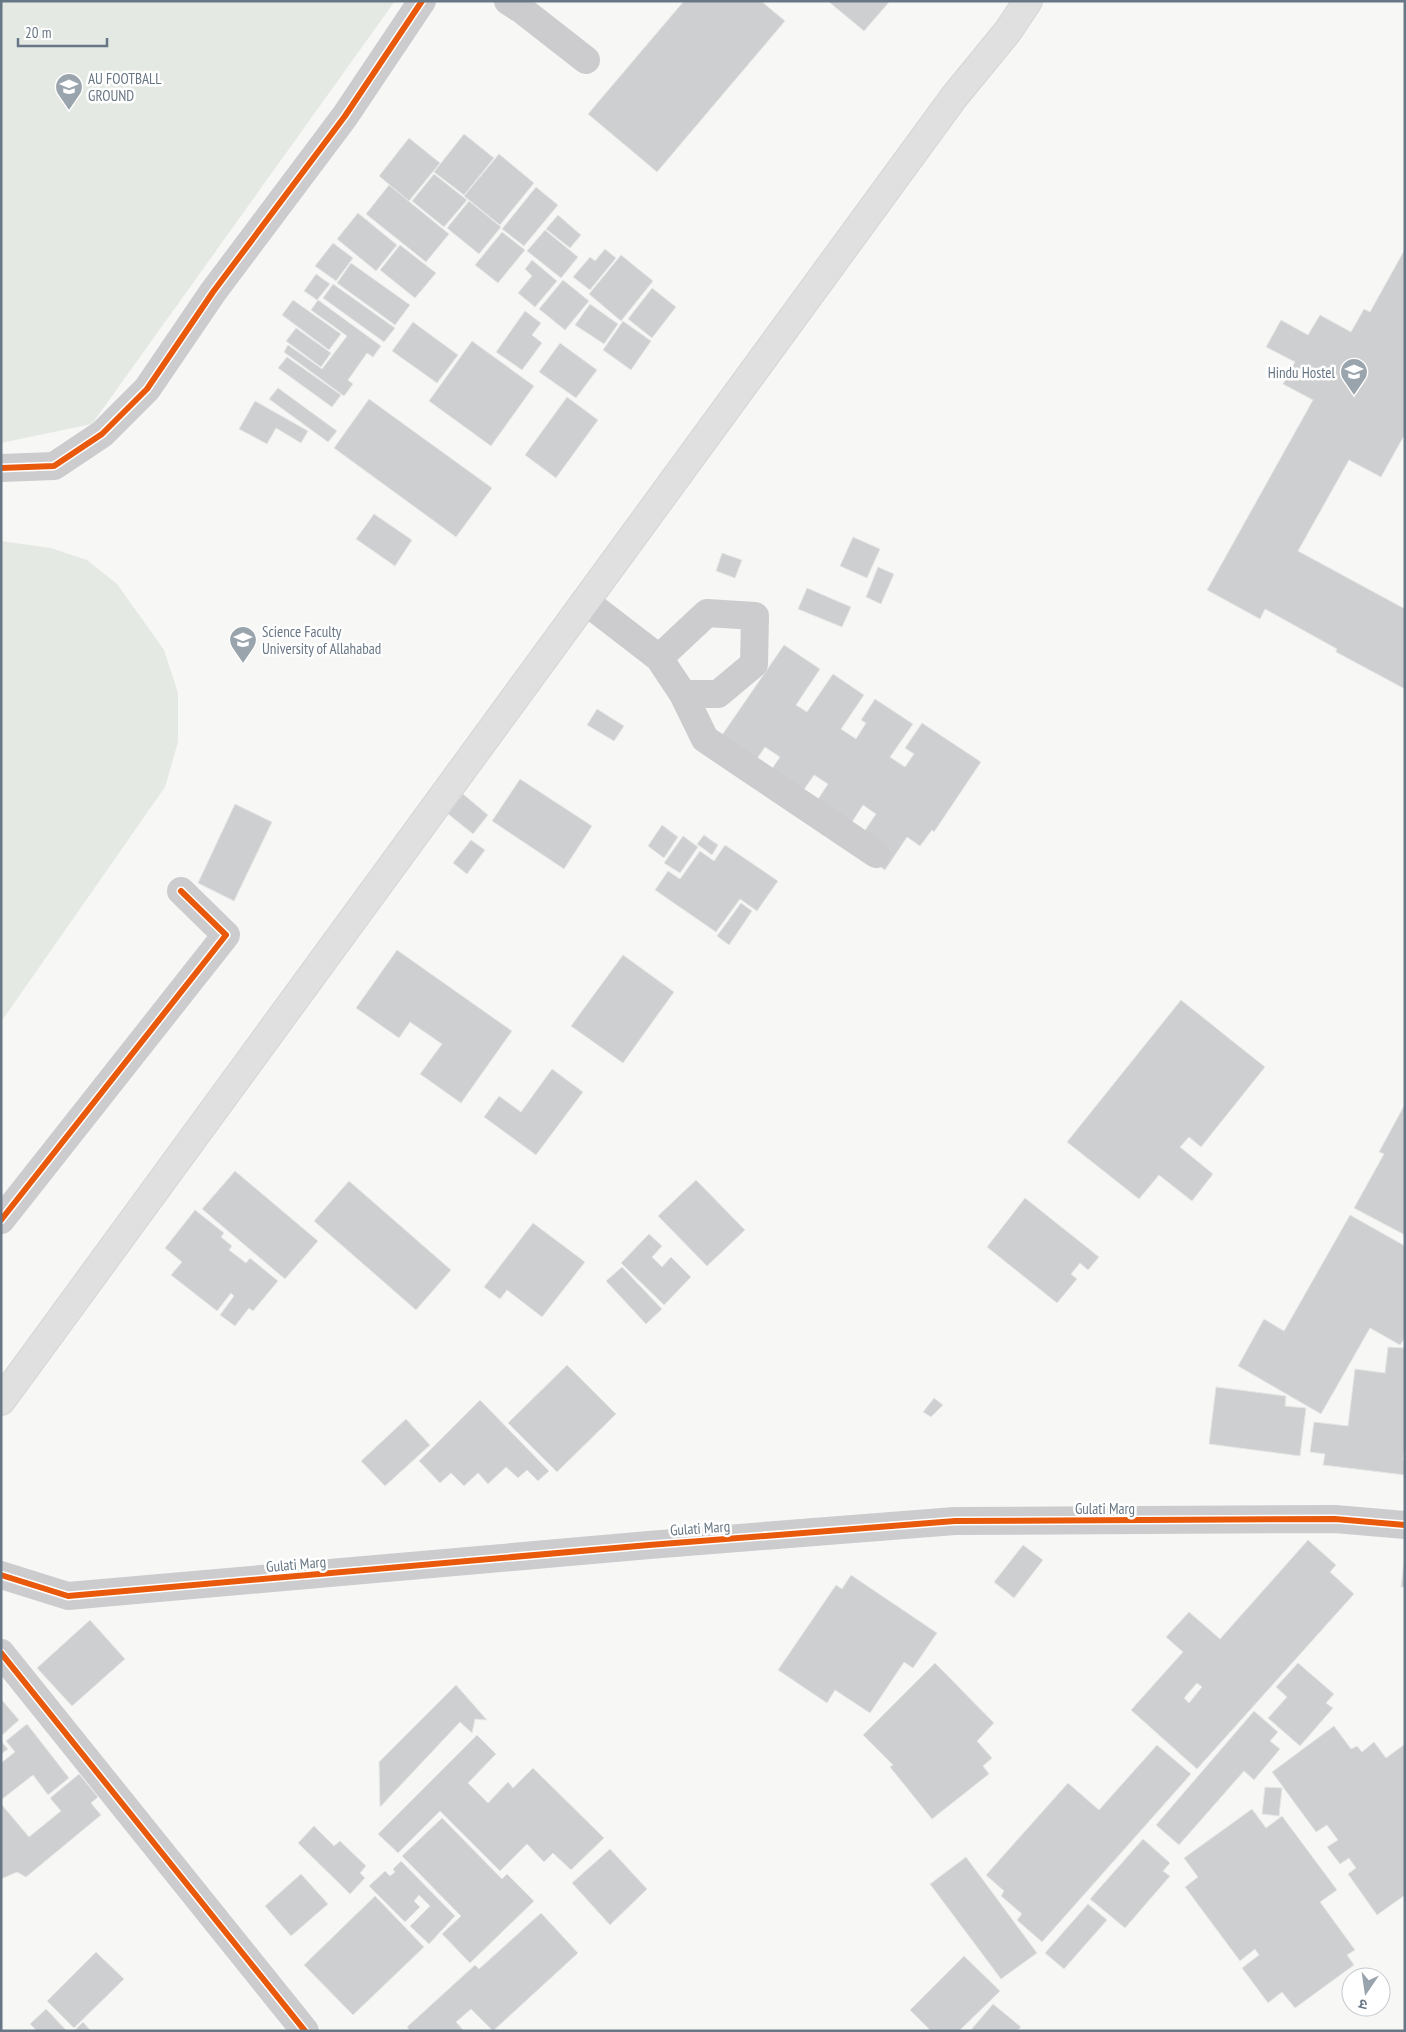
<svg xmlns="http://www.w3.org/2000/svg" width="1406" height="2032" viewBox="0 0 1406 2032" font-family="'PT Sans Narrow','Noto Sans Devanagari',sans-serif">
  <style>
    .green { fill: #e5e9e4 }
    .building { fill: #cecfd0; stroke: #e6e6e6; fill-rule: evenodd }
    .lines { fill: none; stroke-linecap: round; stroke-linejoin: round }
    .major-casing { stroke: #d4d5d5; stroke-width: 30 }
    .minor { stroke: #ccccce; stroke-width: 28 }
    .major { stroke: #e0e0e1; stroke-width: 28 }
    .cycleway-casing { stroke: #fff; stroke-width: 9 }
    .cycleway { stroke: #e8590c; stroke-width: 6 }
    .labels { text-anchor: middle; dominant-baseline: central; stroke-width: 5; stroke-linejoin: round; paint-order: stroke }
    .poi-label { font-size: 15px; fill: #687785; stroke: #fff; text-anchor: start }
    .street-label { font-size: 15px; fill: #687785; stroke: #fff }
  </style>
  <rect width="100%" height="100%" fill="#f7f7f6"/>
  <g class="green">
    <path d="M1 1H395L92 424 1 443Z"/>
    <path d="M1 541 51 548 87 560 117 584 164 650 178 693V742L165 787 1 1022Z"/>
  </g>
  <g class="building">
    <path d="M684 1H761L785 21 657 172 588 114Z"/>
    <path d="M828 1H890L864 31Z"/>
    <path d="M464 134 494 158 464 195 434 172Z"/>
    <path d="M409 138 440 163 409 201 379 176Z"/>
    <path d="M499 154 534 183 500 225 464 196Z"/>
    <path d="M434 174 467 200 444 227 412 201Z"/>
    <path d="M389 185 449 234 426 262 366 214Z"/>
    <path d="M536 187 558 205 524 246 502 229Z"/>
    <path d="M469 201 501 227 479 254 447 228Z"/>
    <path d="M358 213 397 245 376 271 337 239Z"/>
    <path d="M558 215 581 235 570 248 546 229Z"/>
    <path d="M545 230 578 257 561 278 527 251Z"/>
    <path d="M502 232 525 250 498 283 475 265Z"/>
    <path d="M333 243 353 258 336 281 315 266Z"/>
    <path d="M400 245 436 273 415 298 380 270Z"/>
    <path d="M605 249 616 258 590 290 573 277 590 257 595 261Z"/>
    <path d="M1405 249V434L1381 477 1349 460 1298 551 1405 609V689L1336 652 1337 649 1265 609 1260 619 1207 590 1313 400 1283 384 1295 362 1266 347 1281 320 1308 335 1320 315 1351 332 1364 309 1370 312Z"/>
    <path d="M621 255 653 281 621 321 589 294Z"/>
    <path d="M532 260 557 281 535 307 518 293 532 276 525 269Z"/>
    <path d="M351 263 410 305 395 325 337 283Z"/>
    <path d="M316 274 330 284 317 300 304 291Z"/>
    <path d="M563 280 589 301 565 330 539 309Z"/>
    <path d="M333 284 395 328 384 342 323 298Z"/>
    <path d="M652 288 676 307 652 338 628 319Z"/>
    <path d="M293 300 341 334 329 350 282 315Z"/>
    <path d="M318 300 381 346 373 357 367 353 348 380 353 384 344 396 284 352 288 345 322 369 347 336 311 310Z"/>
    <path d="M590 304 618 324 604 344 575 325Z"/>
    <path d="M525 311 541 323 532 335 542 343 522 370 496 352Z"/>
    <path d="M623 321 651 341 631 370 603 350Z"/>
    <path d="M413 322 458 355 437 383 392 351Z"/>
    <path d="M296 328 331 353 321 367 286 341Z"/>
    <path d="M472 341 534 386 491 446 429 401Z"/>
    <path d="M560 343 597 370 576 398 539 372Z"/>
    <path d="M287 357 341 395 332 407 278 368Z"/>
    <path d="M278 388 337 431 328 442 269 399Z"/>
    <path d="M567 397 598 420 556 478 525 455Z"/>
    <path d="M369 399 492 488 456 537 334 448Z"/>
    <path d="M255 401 308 431 301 443 276 428 267 444 239 429Z"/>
    <path d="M374 514 412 540 395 566 356 539Z"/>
    <path d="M853 537 880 549 867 578 840 566Z"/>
    <path d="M722 553 742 560 735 578 716 571Z"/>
    <path d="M878 567 894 574 881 604 866 597Z"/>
    <path d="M807 588 851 607 842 627 798 609Z"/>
    <path d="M784 645 820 669 796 705 807 712 833 674 864 695 841 729 856 739 866 723 861 720 875 699 913 724 890 757 905 767 914 754 905 748 922 723 981 762 934 832 932 830 920 846 907 837 885 870 853 848 876 814 863 805 841 839 807 816 828 784 814 775 792 807 760 786 780 757 765 747 746 775 711 751Z"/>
    <path d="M597 709 624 726 614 741 587 725Z"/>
    <path d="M520 779 592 826 564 869 492 821Z"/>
    <path d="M463 794 488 815 473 834 447 813Z"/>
    <path d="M235 804 272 822 234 901 198 883Z"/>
    <path d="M662 825 678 837 664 858 648 846Z"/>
    <path d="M704 835 718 845 712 855 697 844Z"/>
    <path d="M683 836 698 847 680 873 664 863Z"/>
    <path d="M471 840 485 850 467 874 453 863Z"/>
    <path d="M725 845 778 881 757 911 740 899 716 932 655 890 668 871 680 879 700 851 714 861Z"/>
    <path d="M741 903 752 911 729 945 717 936Z"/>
    <path d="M397 950 512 1031 461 1103 420 1074 442 1044 410 1022 399 1038 356 1008Z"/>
    <path d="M623 955 674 992 623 1063 571 1026Z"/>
    <path d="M1181 1000 1265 1067 1201 1147 1189 1137 1180 1147 1213 1174 1192 1201 1159 1175 1139 1199 1067 1142Z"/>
    <path d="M552 1069 583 1092 536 1155 484 1117 499 1096 521 1112Z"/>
    <path d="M1405 1104V1235L1354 1208 1384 1154 1379 1152Z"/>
    <path d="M235 1171 318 1241 285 1279 202 1209Z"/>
    <path d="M696 1180 745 1230 707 1266 658 1216Z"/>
    <path d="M349 1181 451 1270 416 1310 314 1221Z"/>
    <path d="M1025 1198 1099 1257 1088 1270 1080 1263 1071 1274 1077 1279 1057 1303 987 1247Z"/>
    <path d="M195 1210 224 1233 221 1237 232 1246 229 1250 246 1263 250 1258 278 1281 253 1311 249 1308 235 1326 220 1315 234 1296 231 1293 217 1311 171 1275 182 1262 165 1248Z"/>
    <path d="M1350 1215 1405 1246V1338L1400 1345 1370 1328 1321 1414 1238 1366 1264 1319 1284 1331Z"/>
    <path d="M533 1223 585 1262 542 1317 507 1290 500 1299 484 1287Z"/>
    <path d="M649 1234 662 1246 652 1257 662 1267 671 1257 691 1277 664 1305 621 1263Z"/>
    <path d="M622 1267 662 1309 646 1324 606 1281Z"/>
    <path d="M1388 1347 1405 1348V1446L1403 1460H1405V1475L1323 1465 1325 1454 1310 1452 1314 1422 1348 1426 1355 1369 1385 1373Z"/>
    <path d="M567 1365 616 1414 557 1472 508 1423Z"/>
    <path d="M1216 1387 1286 1396 1285 1406 1306 1408 1300 1456 1209 1444Z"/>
    <path d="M934 1398 943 1405 931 1417 923 1412Z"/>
    <path d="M480 1400 549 1471 538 1481 527 1470 518 1478 506 1467 488 1484 478 1473 464 1486 451 1473 440 1483 419 1461Z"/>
    <path d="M406 1419 430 1445 385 1486 361 1461Z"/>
    <path d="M1308 1540 1336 1565 1330 1572 1354 1594 1197 1769 1131 1710 1183 1652 1166 1637 1189 1612 1220 1639ZM1197 1683 1202 1687 1189 1703 1184 1698Z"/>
    <path d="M1023 1545 1043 1560 1014 1598 994 1582Z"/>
    <path d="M1404 1562 1405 1563V1587H1401Z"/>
    <path d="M851 1575 937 1633 913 1668 904 1662 870 1713 835 1690 827 1703 778 1670 836 1585 842 1589Z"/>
    <path d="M90 1620 125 1659 72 1706 37 1668Z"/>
    <path d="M935 1663 994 1723 977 1741 992 1758 983 1766 989 1774 932 1819 890 1767 893 1765 863 1735Z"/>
    <path d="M1298 1663 1334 1694 1326 1703 1333 1708 1300 1746 1268 1718 1287 1697 1276 1687Z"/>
    <path d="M456 1685 487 1720 475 1719 472 1733 460 1722 380 1807 379 1762Z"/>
    <path d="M1 1699 19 1720 1 1736Z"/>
    <path d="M1254 1711 1278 1732 1270 1741 1280 1749 1254 1780 1244 1771 1179 1845 1156 1825Z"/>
    <path d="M27 1724 69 1778 48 1795 33 1775 1 1800V1763L15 1752 6 1741Z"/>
    <path d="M1334 1726 1351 1749 1357 1746 1362 1752 1374 1742 1386 1758 1405 1744V1895L1377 1915 1348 1874 1356 1868 1349 1858 1340 1864 1327 1847 1338 1840 1327 1825 1316 1832 1272 1772Z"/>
    <path d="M477 1735 496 1754 468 1783 488 1803 508 1782 513 1788 533 1768 604 1838 571 1870 553 1853 544 1862 527 1844 500 1871 440 1811 398 1853 378 1834Z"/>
    <path d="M1 1741 8 1749 1 1754Z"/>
    <path d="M1157 1745 1191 1774 1042 1942 1017 1920 1022 1914 1001 1896 1004 1891 986 1875 1068 1783 1099 1810Z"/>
    <path d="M79 1774 98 1797 91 1803 101 1815 26 1877 17 1872 1 1879V1806L2 1805 29 1837 61 1811 50 1798Z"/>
    <path d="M1265 1787 1282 1788 1279 1816 1262 1814Z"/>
    <path d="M1252 1809 1266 1828 1282 1816 1337 1890 1320 1902 1355 1950 1347 1955 1354 1965 1295 2008 1282 1992 1268 2003 1242 1968 1259 1955 1255 1949 1240 1961 1185 1887 1198 1877 1184 1858Z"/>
    <path d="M442 1818 502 1879 507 1874 534 1901 470 1963 442 1934 461 1916 402 1856Z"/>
    <path d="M314 1826 334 1846 340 1841 366 1866 360 1873 365 1878 350 1894 298 1843Z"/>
    <path d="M1143 1839 1170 1863 1163 1871 1170 1876 1125 1928 1090 1899Z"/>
    <path d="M610 1849 647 1889 610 1925 572 1883Z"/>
    <path d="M966 1857 1037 1953 1001 1979 930 1884Z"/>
    <path d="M401 1861 455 1916 429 1944 410 1926 430 1906 419 1895 414 1901 420 1907 405 1922 369 1886 385 1871 390 1876 395 1872 393 1869Z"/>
    <path d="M301 1874 328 1904 291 1936 265 1906Z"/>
    <path d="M375 1896 424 1947 353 2015 304 1965Z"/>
    <path d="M1088 1904 1107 1920 1064 1969 1045 1953Z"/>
    <path d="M541 1913 578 1953 493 2031 471 2009 456 2022 464 2031H410L407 2027 475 1965 479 1969Z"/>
    <path d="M96 1952 124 1979 74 2028 47 2001Z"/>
    <path d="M964 1956 1000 1991 959 2031H931L910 2010Z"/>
    <path d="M993 2004 1021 2027 1017 2031H970Z"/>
    <path d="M46 2009 67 2031H37L30 2024Z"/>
    <path d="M83 2022 91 2031H74Z"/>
  </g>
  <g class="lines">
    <defs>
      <path id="major" d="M1 1401 954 97 1008 31 1028 1"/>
    </defs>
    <use href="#major" class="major-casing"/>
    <g class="minor">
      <path d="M508 1 522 10 586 60"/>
      <path d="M1 468 54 466 102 434 147 389 213 292 345 116 422 1"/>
      <path d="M585 601 659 658 683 694 705 739 876 854"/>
      <path d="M659 658 707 613 755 616 754 664 718 694H683"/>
      <path d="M1 1220 226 935 181 891"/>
      <path d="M1 1575 68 1596 649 1545 955 1521 1335 1519 1405 1525"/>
      <path d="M1 1653 305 2031"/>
    </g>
    <use href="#major" class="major"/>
    <defs>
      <g id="cycleway">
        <path d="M1 468 54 466 102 434 147 389 213 292 345 116 422 1"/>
        <path d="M1 1220 226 935 181 891"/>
        <path d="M1 1575 68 1596 649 1545 955 1521 1335 1519 1405 1525"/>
        <path d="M1 1653 305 2031"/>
      </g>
    </defs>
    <use href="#cycleway" class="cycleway-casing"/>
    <use href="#cycleway" class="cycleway"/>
  </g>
  <defs>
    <symbol id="university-pin" viewBox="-11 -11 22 30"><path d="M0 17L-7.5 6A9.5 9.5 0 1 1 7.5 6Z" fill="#9aa4ad" stroke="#fff"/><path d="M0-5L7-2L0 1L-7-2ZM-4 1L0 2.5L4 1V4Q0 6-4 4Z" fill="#fff"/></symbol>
  </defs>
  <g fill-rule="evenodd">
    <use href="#university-pin" x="53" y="71" width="32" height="43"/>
    <use href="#university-pin" x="1338" y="356" width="32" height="43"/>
    <use href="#university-pin" x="227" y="624" width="32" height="43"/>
  </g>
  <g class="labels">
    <g class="poi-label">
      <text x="88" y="78">AU FOOTBALL<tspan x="88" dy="17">GROUND</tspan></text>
      <text x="1335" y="372" text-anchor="end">Hindu Hostel</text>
      <text x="262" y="631">Science Faculty<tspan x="262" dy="17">University of Allahabad</tspan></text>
    </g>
    <g class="street-label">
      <text x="1105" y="1508">Gulati Marg</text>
      <text transform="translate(700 1528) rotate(-4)">Gulati Marg</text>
      <text transform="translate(296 1564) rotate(-5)">Gulati Marg</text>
    </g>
  </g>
  <rect width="1406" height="2032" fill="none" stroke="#687785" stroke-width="5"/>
  <g transform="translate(1366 1992) rotate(193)"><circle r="24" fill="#ffffff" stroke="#c3c9ce"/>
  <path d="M0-4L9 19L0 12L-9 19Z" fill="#9aa4ad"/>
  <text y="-8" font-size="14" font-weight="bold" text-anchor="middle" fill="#687785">उ</text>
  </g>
  <path d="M18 38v8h89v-8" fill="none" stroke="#687785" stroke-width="2.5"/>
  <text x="25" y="38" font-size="15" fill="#687785" stroke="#ffffff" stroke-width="4" paint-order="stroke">20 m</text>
</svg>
